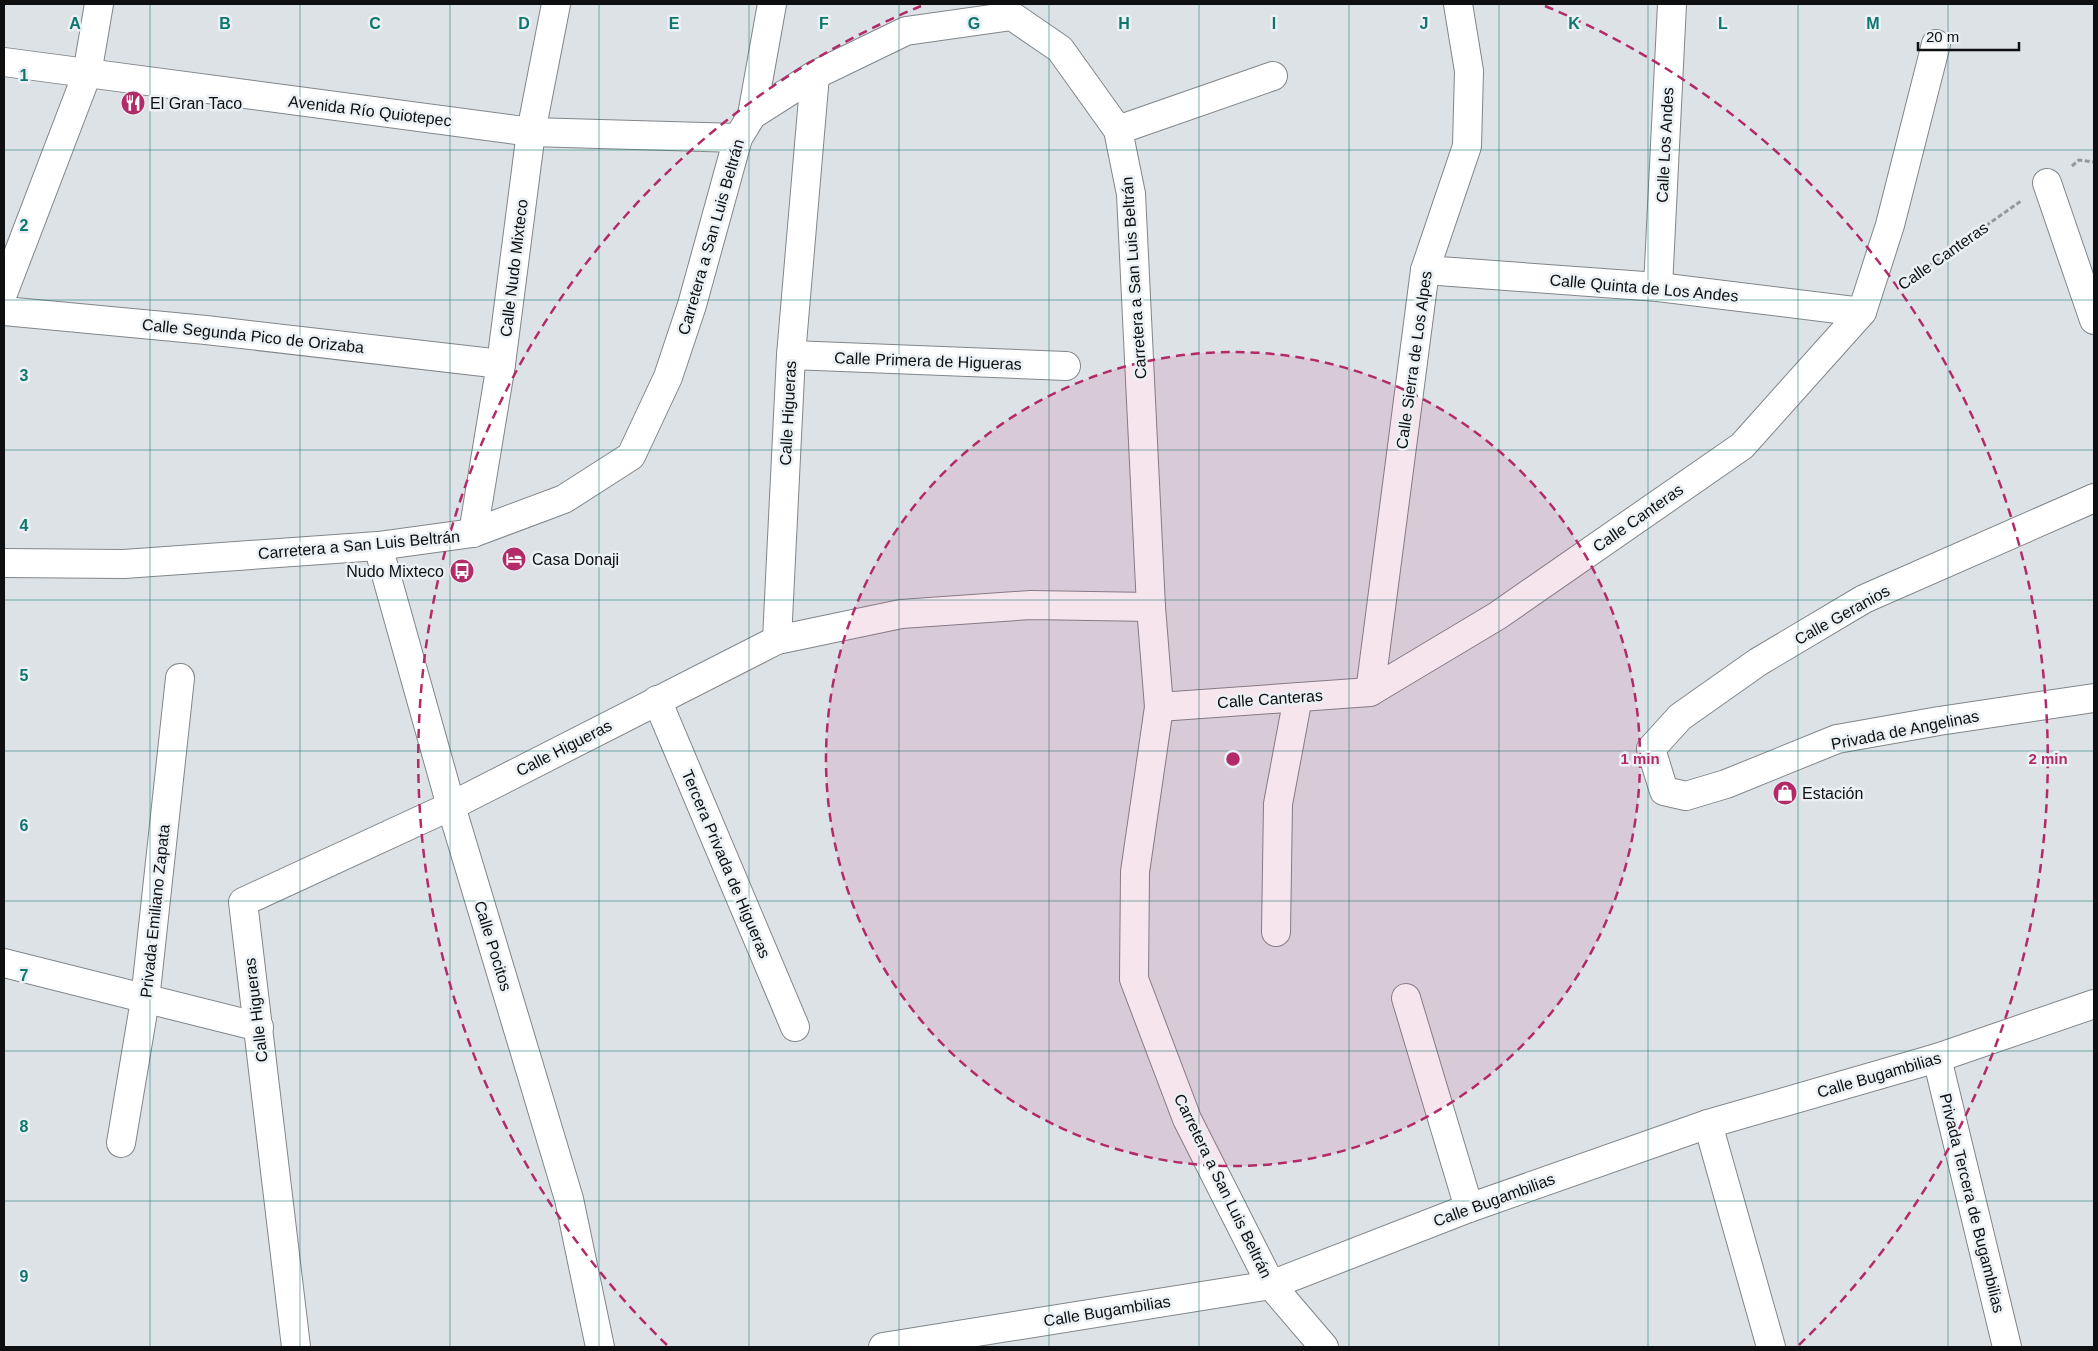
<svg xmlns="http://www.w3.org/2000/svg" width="2098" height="1351" viewBox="0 0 2098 1351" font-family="Helvetica,sans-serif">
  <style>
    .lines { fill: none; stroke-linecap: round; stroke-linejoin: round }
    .street-casing { stroke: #818689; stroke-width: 30 }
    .secondary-casing { stroke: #818689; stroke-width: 30 }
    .path { stroke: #95999c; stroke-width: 3; stroke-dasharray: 5 2.5; stroke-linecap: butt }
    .street { stroke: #fff; stroke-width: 28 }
    .secondary { stroke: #fff; stroke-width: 28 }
    .grid { fill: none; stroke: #0f766e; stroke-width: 1; stroke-opacity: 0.55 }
    .ring { fill: none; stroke: #b32a68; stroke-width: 2.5; stroke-dasharray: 9 6 }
    .labels { text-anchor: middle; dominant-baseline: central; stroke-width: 5; stroke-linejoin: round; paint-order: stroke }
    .poi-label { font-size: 16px; fill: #0d0f10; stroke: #eaf0f3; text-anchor: start }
    .street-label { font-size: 16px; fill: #0d0f10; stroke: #eaf0f3 }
    .grid-label { font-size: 16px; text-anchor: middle; font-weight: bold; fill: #0f766e; stroke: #eaf0f3; stroke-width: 5; stroke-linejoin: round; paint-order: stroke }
    .centre { fill: #b32a68; stroke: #eaf0f3; stroke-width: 2.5 }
    .ring-label { font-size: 15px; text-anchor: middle; font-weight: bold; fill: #b32a68; stroke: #eaf0f3; stroke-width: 5; stroke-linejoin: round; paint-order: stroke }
  </style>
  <rect width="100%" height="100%" fill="#dde2e6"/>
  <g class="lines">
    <defs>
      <g id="street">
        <path d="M4 62 531 132 738 138"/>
        <path d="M752 115 772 4"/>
        <path d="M1118 130 1273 76"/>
        <path d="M2047 183 2094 320"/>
        <path d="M1425 270 1658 287 1862 312"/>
        <path d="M1658 287 1672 4"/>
        <path d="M4 291 87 74 99 4"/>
        <path d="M4 311 206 330 501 364"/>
        <path d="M791 355 1066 366"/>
        <path d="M2094 498 1864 599 1758 662 1680 717 1651 749 1664 791 1686 796 1726 784 1837 739 1939 721 2094 698"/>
        <path d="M473 533 501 364 531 132 556 4"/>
        <path d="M777 640 791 355 815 75"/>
        <path d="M1370 692 1425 270 1467 146 1469 71 1458 4"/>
        <path d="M657 700 795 1027"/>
        <path d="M1159 707 1370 692 1497 616 1742 446 1862 312 1890 225 1936 44"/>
        <path d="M1276 932 1278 804 1298 697"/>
        <path d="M4 963 259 1027"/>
        <path d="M1406 998 1469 1208"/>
        <path d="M1937 1058 2007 1347"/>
        <path d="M1708 1124 1771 1347"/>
        <path d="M121 1143 145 1000 180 678"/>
        <path d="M296 1347 243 902 451 806 777 640 901 614 1031 605 1151 607"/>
        <path d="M883 1347 1271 1285 1469 1208 1708 1124 1937 1058 2094 1004"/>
      </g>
      <g id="secondary">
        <path d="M378 546 451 806 569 1199 600 1347"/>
        <path d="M4 563 124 564 378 546 473 533 564 499 631 456 668 377 692 305 738 138 752 115 815 75 906 31 1012 16 1060 49 1118 130 1131 194 1151 607 1159 707 1135 872 1134 979 1187 1119 1271 1285 1324 1347"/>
      </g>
    </defs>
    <use href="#street" class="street-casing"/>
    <use href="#secondary" class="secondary-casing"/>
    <g class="path">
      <path d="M2072 166 2079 160 2094 162"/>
      <path d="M1906 282 2021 201"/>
    </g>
    <use href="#street" class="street"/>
    <use href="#secondary" class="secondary"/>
  </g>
  <path class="grid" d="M150 4V1347M300 4V1347M450 4V1347M599 4V1347M749 4V1347M899 4V1347M1049 4V1347M1199 4V1347M1349 4V1347M1499 4V1347M1648 4V1347M1798 4V1347M1948 4V1347M4 150H2094M4 300H2094M4 450H2094M4 600H2094M4 751H2094M4 901H2094M4 1051H2094M4 1201H2094"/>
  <circle cx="1233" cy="759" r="407" fill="#b32a68" fill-opacity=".12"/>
  <g class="ring">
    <circle cx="1233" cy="759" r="407"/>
    <path d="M667 1345A815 815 0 0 1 921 6M1545 6A815 815 0 0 1 1799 1345"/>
  </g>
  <defs>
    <symbol id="restaurant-disc" viewBox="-11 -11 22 22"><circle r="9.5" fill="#b32a68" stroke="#eaf0f3"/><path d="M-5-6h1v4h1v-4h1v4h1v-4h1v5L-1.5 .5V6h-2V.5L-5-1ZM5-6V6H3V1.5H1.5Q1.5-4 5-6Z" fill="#fff"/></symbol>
    <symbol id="hotel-disc" viewBox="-11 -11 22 22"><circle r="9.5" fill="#b32a68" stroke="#eaf0f3"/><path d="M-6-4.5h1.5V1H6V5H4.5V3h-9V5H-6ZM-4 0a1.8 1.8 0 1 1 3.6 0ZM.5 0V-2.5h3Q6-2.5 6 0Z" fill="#fff"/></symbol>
    <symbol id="bus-disc" viewBox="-11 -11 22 22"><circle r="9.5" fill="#b32a68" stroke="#eaf0f3"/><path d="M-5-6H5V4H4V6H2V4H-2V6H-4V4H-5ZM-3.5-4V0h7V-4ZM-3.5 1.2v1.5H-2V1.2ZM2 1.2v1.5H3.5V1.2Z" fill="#fff"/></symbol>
    <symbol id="shop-disc" viewBox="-11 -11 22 22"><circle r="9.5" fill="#b32a68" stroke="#eaf0f3"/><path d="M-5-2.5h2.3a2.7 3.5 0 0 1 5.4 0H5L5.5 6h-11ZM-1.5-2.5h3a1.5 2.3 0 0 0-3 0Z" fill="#fff"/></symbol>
  </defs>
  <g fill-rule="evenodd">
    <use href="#restaurant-disc" x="119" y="89" width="28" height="28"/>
    <use href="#hotel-disc" x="500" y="545" width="28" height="28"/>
    <use href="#bus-disc" x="448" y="557" width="28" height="28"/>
    <use href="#shop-disc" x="1771" y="779" width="28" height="28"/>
  </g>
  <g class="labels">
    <g class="poi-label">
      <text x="150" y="103">El Gran Taco</text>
      <text x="532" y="559">Casa Donaji</text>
      <text x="444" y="571" text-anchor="end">Nudo Mixteco</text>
      <text x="1802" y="793">Estación</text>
    </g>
    <g class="street-label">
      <text transform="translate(370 111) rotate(7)">Avenida Río Quiotepec</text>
      <text transform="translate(1665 145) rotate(-87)">Calle Los Andes</text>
      <text transform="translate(711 237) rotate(-74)">Carretera a San Luis Beltrán</text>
      <text transform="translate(1943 256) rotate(-35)">Calle Canteras</text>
      <text transform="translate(514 268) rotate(-83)">Calle Nudo Mixteco</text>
      <text transform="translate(1134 278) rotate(-94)">Carretera a San Luis Beltrán</text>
      <text transform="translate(1644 288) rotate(5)">Calle Quinta de Los Andes</text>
      <text transform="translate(253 336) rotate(6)">Calle Segunda Pico de Orizaba</text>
      <text transform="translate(1414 360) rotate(-82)">Calle Sierra de Los Alpes</text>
      <text transform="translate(928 361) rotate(2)">Calle Primera de Higueras</text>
      <text transform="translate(788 413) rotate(-87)">Calle Higueras</text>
      <text transform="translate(1638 518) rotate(-35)">Calle Canteras</text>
      <text transform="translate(359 545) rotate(-5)">Carretera a San Luis Beltrán</text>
      <text transform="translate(1842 615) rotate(-29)">Calle Geranios</text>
      <text transform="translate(1270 699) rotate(-4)">Calle Canteras</text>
      <text transform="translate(1905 730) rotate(-11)">Privada de Angelinas</text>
      <text transform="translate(564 748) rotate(-27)">Calle Higueras</text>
      <text transform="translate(726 864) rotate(67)">Tercera Privada de Higueras</text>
      <text transform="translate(155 911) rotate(-84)">Privada Emiliano Zapata</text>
      <text transform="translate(493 946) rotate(73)">Calle Pocitos</text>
      <text transform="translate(256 1010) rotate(-97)">Calle Higueras</text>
      <text transform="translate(1879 1075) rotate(-16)">Calle Bugambilias</text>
      <text transform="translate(1223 1186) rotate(64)">Carretera a San Luis Beltrán</text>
      <text transform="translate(1494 1200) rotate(-20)">Calle Bugambilias</text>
      <text transform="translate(1972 1203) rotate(76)">Privada Tercera de Bugambilias</text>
      <text transform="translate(1107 1311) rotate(-9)">Calle Bugambilias</text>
    </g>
  </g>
  <g class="grid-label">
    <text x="75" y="29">A</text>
    <text x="225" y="29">B</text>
    <text x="375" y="29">C</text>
    <text x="524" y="29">D</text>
    <text x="674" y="29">E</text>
    <text x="824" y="29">F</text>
    <text x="974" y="29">G</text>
    <text x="1124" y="29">H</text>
    <text x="1274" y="29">I</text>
    <text x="1424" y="29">J</text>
    <text x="1574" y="29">K</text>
    <text x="1723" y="29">L</text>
    <text x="1873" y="29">M</text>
    <text x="24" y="81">1</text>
    <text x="24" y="231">2</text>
    <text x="24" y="381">3</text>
    <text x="24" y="531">4</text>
    <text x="24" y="681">5</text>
    <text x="24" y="831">6</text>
    <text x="24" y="981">7</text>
    <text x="24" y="1132">8</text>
    <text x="24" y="1282">9</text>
  </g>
  <circle cx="1233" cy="759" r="8" class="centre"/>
  <g class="ring-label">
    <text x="1640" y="764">1 min</text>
    <text x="2048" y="764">2 min</text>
  </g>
  <rect width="2098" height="1351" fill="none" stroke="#0d0f10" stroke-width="10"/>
  <path d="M1918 42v8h101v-8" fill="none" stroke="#0d0f10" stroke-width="2.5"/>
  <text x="1926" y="42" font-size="15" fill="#0d0f10" stroke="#eaf0f3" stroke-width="4" paint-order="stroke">20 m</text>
</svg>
